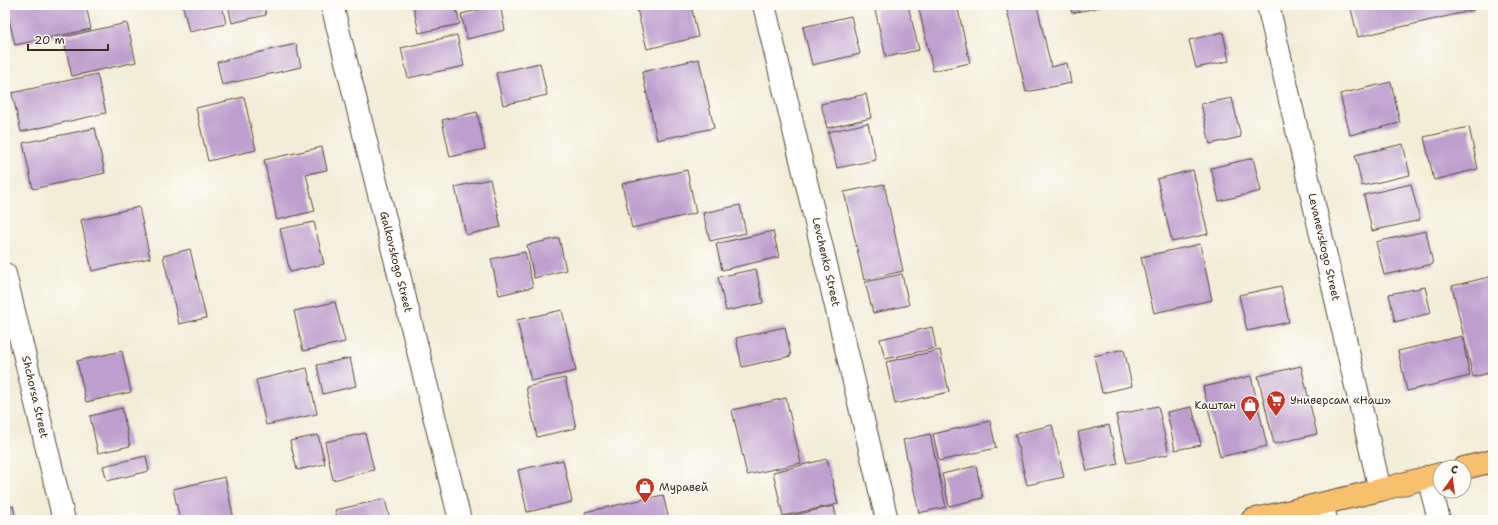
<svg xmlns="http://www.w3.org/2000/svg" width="1498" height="525" viewBox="0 0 1498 525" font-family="'Shantell Sans',sans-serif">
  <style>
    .building { fill: #bd9ece }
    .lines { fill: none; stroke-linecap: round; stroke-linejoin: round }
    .minor-casing { stroke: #56473a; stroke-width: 24 }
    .major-casing { stroke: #56473a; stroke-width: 24 }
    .minor { stroke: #fff; stroke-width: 22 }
    .major { stroke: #f7c06c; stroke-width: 22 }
    .labels { text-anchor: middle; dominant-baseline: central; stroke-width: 3; stroke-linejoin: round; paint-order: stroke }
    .street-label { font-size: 11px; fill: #3b2a1e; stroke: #fdfcf7 }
    .poi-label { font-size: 11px; fill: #3b2a1e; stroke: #fdfcf7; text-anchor: start }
  </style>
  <rect width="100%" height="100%" fill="#fdfcf7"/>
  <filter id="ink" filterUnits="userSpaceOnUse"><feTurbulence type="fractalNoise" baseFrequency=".025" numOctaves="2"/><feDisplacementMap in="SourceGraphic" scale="8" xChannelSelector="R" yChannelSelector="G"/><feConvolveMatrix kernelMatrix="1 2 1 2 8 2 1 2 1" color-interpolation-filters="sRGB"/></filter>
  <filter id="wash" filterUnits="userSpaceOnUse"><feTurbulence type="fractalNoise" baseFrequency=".012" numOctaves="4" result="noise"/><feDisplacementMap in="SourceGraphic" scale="16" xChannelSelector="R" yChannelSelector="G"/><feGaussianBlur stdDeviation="0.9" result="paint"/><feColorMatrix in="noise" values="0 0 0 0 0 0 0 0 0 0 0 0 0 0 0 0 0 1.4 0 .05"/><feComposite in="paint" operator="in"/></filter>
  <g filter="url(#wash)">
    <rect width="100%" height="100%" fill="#f2edd7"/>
    <g id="blocks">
      <g class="building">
        <path d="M17 5H86L91 29 15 45 6 7Z"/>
        <path d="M187 5H222L226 24 189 32 183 6Z"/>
        <path d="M228 5H264L266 15 232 23Z"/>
        <path d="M413 5H455L460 24 419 33Z"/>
        <path d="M500 5 505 30 467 39 461 14Z"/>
        <path d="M636 5H691L698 37 647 49Z"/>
        <path d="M899 5H908L919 50 886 57 875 10Z"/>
        <path d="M918 5H957L970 63 933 71Z"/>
        <path d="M1006 5H1037L1051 67 1067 63 1071 83 1026 92Z"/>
        <path d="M1070 5H1105V6L1072 13Z"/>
        <path d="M1350 5H1472L1474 10 1358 37Z"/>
        <path d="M851 16 860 54 812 65 803 27Z"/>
        <path d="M127 23 136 62 72 76 63 37Z"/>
        <path d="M1223 32 1229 61 1196 68 1189 40Z"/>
        <path d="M457 35 464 66 408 78 401 48Z"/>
        <path d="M296 44 301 67 222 85 217 62Z"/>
        <path d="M699 59 714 128 657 140 642 72Z"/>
        <path d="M540 63 547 95 503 105 496 73Z"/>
        <path d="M97 74 106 113 21 132 12 93Z"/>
        <path d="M1391 82 1400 123 1350 135 1340 94Z"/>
        <path d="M866 94 871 118 827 128 821 104Z"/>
        <path d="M244 97 256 150 208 161 196 108Z"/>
        <path d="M1232 98 1241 137 1210 144 1201 104Z"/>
        <path d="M477 112 485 149 450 157 442 120Z"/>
        <path d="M868 123 876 160 837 168 828 132Z"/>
        <path d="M1469 127 1478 169 1434 180 1424 137Z"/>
        <path d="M95 128 105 173 33 189 23 143Z"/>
        <path d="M1403 144 1410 175 1362 186 1355 155Z"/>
        <path d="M322 147 327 170 306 174 315 211 277 220 264 160Z"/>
        <path d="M1253 158 1261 191 1219 201 1211 168Z"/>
        <path d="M687 170 696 213 632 228 622 184Z"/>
        <path d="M1193 170 1208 234 1172 242 1157 179Z"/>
        <path d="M490 179 501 227 466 235 455 187Z"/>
        <path d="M884 184 903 271 864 280 844 192Z"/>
        <path d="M1411 184 1420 220 1372 231 1364 195Z"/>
        <path d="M740 205 746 233 710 241 703 213Z"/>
        <path d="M139 207 150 258 92 271 81 220Z"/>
        <path d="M314 222 324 264 290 272 280 229Z"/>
        <path d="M773 231 779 257 722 270 716 244Z"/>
        <path d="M1426 231 1433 264 1384 275 1376 242Z"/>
        <path d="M559 238 566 270 534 278 527 245Z"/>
        <path d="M1200 244 1212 300 1154 313 1141 257Z"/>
        <path d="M190 249 206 318 179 324 163 256Z"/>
        <path d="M525 252 533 287 499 295 491 259Z"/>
        <path d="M756 269 763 303 726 311 718 277Z"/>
        <path d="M902 274 909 305 873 313 865 282Z"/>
        <path d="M1493 276V372L1473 377 1452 286Z"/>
        <path d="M1281 286 1289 322 1247 331 1239 295Z"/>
        <path d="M1425 287 1431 313 1395 322 1389 294Z"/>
        <path d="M335 302 345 342 303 351 294 311Z"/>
        <path d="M562 310 576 371 531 381 517 320Z"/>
        <path d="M785 327 791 356 742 367 736 338Z"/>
        <path d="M932 327 936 348 885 359 880 339Z"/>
        <path d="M1462 336 1470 376 1407 391 1398 351Z"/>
        <path d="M1124 349 1132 386 1102 393 1094 356Z"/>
        <path d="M940 350 949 392 895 404 886 362Z"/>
        <path d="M122 351 131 392 86 402 77 361Z"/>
        <path d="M350 358 356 386 323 394 317 365Z"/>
        <path d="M1301 366 1317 434 1274 444 1258 376Z"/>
        <path d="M307 368 317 414 266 425 256 380Z"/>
        <path d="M1251 376 1267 446 1220 457 1203 387Z"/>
        <path d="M565 378 576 428 537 437 526 387Z"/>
        <path d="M786 398 801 463 747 475 732 410Z"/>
        <path d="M1158 406 1169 454 1127 463 1116 415Z"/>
        <path d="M1192 407 1201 445 1175 450 1167 412Z"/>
        <path d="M122 408 130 446 98 453 90 416Z"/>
        <path d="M990 421 996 448 939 461 933 434Z"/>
        <path d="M1052 425 1064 477 1027 485 1015 434Z"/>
        <path d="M1109 425 1118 464 1087 471 1078 432Z"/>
        <path d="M365 433 374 470 333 480 325 442Z"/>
        <path d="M930 434 946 507 919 513 903 440Z"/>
        <path d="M318 435 325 464 297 470 290 441Z"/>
        <path d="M146 456 149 471 107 481 103 466Z"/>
        <path d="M827 459 838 504 783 516 773 472Z"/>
        <path d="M563 460 572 502 527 512 518 470Z"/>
        <path d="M976 466 983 498 949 506 942 474Z"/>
        <path d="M225 477 234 520H180L173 489Z"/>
        <path d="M663 495 669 520H587L585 512Z"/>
        <path d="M385 499 390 520H338L335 510Z"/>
        <path d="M13 506 16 520H5V508Z"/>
        <path d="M834 506 837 520H777V519Z"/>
      </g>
    </g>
  </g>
  <g filter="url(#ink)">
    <use href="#blocks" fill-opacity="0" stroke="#56473a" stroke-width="1"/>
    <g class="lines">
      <defs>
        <g id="minor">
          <path d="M332 5 460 520"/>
          <path d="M764 5 887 520"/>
          <path d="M1268 5 1380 490"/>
          <path d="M5 274 64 520"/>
          <path d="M1428 477 1439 520"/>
          <path d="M1322 504 1326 520"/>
        </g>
        <g id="major">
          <path d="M1464 468 1493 461"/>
          <path d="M1252 520 1380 490 1440 474"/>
        </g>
      </defs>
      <use href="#minor" class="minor-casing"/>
      <use href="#major" class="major-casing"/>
      <use href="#minor" class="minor"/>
      <use href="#major" class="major"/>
    </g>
  </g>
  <defs>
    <symbol id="supermarket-pin" viewBox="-11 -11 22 30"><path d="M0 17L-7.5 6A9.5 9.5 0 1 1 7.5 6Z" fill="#c8321e" stroke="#fdfcf7"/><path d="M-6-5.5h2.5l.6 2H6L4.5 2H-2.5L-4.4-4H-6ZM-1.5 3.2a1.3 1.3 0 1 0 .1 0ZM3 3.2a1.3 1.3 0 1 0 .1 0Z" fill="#fff"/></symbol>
    <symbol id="shop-pin" viewBox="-11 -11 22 30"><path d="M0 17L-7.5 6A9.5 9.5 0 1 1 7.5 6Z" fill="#c8321e" stroke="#fdfcf7"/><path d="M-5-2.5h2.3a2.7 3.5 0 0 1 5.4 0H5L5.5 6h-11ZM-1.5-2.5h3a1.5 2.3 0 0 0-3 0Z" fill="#fff"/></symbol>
  </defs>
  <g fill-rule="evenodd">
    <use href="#supermarket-pin" x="1265" y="389" width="22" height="30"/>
    <use href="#shop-pin" x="1239" y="394" width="22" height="30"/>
    <use href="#shop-pin" x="634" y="476" width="22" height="30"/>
  </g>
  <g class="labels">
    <g class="street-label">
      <text transform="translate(1324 247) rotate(77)">Levanevskogo Street</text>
      <text transform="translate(396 262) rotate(76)">Galkovskogo Street</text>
      <text transform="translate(826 262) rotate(77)">Levchenko Street</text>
      <text transform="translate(35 397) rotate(77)">Shchorsa Street</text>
    </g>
    <g class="poi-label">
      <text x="1290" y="400">Универсам «Наш»</text>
      <text x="1236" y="405" text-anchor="end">Каштан</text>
      <text x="659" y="487">Муравей</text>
    </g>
  </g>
  <rect width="1498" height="525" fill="none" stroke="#fdfcf7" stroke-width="20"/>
  <g transform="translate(1452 479) rotate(14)"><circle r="19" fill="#fdfcf7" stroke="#afa8a0"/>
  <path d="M0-3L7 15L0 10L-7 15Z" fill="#c8321e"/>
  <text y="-6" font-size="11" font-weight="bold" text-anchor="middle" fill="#3b2a1e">С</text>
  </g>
  <path d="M28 44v6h80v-6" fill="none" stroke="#3b2a1e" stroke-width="2"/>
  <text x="34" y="44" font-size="12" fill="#3b2a1e" stroke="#fdfcf7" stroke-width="3" paint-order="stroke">20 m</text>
</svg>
